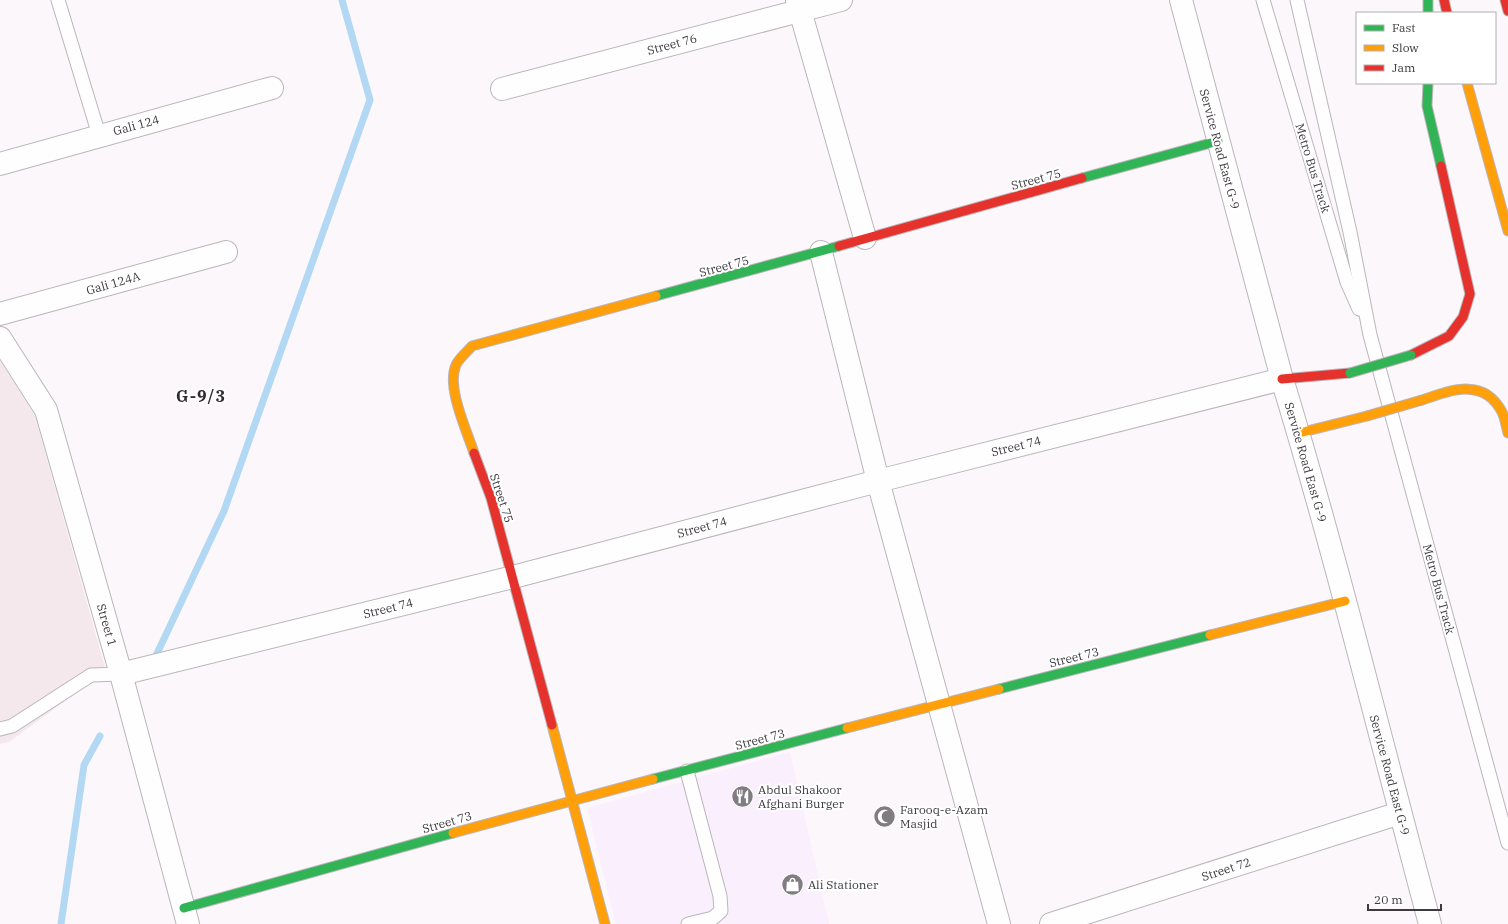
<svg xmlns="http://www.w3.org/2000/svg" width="1508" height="924" viewBox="0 0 1508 924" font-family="'IBM Plex Serif',serif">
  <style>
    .built { fill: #faeffc }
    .education { fill: #f4e8ed }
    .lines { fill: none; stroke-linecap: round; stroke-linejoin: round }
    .stream { stroke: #b2d8f3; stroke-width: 7 }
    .lane-casing { stroke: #bab6ba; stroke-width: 15 }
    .street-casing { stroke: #bab6ba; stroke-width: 24 }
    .fast-casing { stroke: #bab6ba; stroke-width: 11 }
    .slow-casing { stroke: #bab6ba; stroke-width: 11 }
    .jam-casing { stroke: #bab6ba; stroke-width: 11 }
    .lane { stroke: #fefefe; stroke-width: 13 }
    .street { stroke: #fefefe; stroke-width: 22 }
    .fast { stroke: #30b455; stroke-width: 9 }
    .slow { stroke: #ff9f0a; stroke-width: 9 }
    .jam { stroke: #e5322d; stroke-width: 9 }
    .fast-bridge-casing { stroke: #bdb0b3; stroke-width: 11; stroke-linecap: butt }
    .slow-bridge-casing { stroke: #bdb0b3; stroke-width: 11; stroke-linecap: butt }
    .fast-bridge { stroke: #30b455; stroke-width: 9 }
    .slow-bridge { stroke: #ff9f0a; stroke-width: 9 }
    .labels { text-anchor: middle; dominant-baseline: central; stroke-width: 4; stroke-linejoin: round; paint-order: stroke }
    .street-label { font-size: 12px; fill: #3e3a3f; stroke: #fff }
    .poi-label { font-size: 12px; fill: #3e3a3f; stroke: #fff; text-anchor: start }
    .district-label { font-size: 16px; font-weight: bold; letter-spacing: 1px; fill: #332a35; stroke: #fff }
  </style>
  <rect width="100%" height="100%" fill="#fbf7fb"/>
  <path class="built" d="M790 752 829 924H616L587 808Z"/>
  <path class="education" d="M0 361 35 416 106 671 9 742 0 744Z"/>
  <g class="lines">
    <g class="stream">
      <path d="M154 660 224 511 370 100 342 0"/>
      <path d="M61 924 84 765 100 736"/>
    </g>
    <defs>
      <g id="lane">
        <path d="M58 0 99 135"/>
        <path d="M1263 0 1347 282 1359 309"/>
        <path d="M1297 0 1350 232 1370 335 1508 843"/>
        <path d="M0 729 12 726 91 675 121 674"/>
        <path d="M687 771 720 896 721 911 713 918 688 924"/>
      </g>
      <g id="street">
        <path d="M797 0 865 238"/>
        <path d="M1181 0 1282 379C1337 559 1381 742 1430 924"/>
        <path d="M502 89 841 0"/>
        <path d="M0 164 272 88"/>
        <path d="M821 252 878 481 999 924"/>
        <path d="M0 314 226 252"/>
        <path d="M0 338 46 410 121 674 188 924"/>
        <path d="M121 674 513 577 878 481 1282 379"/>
        <path d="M1051 924 1400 813"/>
      </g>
      <g id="fast">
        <path d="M1428 0V13"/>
        <path d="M1428 83 1427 106 1441 166"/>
        <path d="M1082 178 1218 141"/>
        <path d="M656 296 839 246"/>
        <path d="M999 689 1210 635"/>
        <path d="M653 779 847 728"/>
        <path d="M184 908 453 833"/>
      </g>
      <g id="slow">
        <path d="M1467 83 1508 231"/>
        <path d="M1422 400C1451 390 1484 377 1502 412 1505 418 1506 426 1508 433"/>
        <path d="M1299 433 1367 416"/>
        <path d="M474 453C467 431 446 387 456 365 459 358 467 352 472 346L656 296"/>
        <path d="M1210 635 1345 601"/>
        <path d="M552 725 605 924"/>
        <path d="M847 728 999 689"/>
        <path d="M453 833 653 779"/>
      </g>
      <g id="jam">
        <path d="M1444 0 1447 13"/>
        <path d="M1505 0 1508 11"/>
        <path d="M839 246 1082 178"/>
        <path d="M1411 355 1449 336 1463 317 1470 294 1441 166"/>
        <path d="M1282 379 1350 373"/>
        <path d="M474 453 491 498 552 725"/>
      </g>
    </defs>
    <use href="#lane" class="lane-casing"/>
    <use href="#street" class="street-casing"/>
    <use href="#fast" class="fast-casing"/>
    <use href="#slow" class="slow-casing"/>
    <use href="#jam" class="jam-casing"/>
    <use href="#lane" class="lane"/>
    <use href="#street" class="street"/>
    <use href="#fast" class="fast"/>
    <use href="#slow" class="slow"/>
    <use href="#jam" class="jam"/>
    <defs>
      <path id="fast-bridge" d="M1350 373 1411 355"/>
      <path id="slow-bridge" d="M1367 416 1422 400"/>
    </defs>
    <use href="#fast-bridge" class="fast-bridge-casing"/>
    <use href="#slow-bridge" class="slow-bridge-casing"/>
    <use href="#fast-bridge" class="fast-bridge"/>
    <use href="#slow-bridge" class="slow-bridge"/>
  </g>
  <defs>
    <symbol id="restaurant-disc" viewBox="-11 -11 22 22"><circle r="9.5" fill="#807c81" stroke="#fff"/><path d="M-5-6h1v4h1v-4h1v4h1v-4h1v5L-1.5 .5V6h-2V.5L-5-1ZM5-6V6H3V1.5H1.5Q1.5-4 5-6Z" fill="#fff"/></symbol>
    <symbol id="mosque-disc" viewBox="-11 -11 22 22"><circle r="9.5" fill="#807c81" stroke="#fff"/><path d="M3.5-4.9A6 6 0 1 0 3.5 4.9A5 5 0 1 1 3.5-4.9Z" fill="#fff"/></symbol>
    <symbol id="shop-disc" viewBox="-11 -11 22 22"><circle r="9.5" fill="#807c81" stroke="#fff"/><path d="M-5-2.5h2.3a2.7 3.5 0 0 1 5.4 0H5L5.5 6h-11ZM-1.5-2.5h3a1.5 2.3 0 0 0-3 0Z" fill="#fff"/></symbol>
  </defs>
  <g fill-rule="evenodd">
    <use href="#restaurant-disc" x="730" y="784" width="25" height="25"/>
    <use href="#mosque-disc" x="872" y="804" width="25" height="25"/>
    <use href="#shop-disc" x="780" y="872" width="25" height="25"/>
  </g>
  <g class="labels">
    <g class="street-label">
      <text transform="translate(672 44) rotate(-15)">Street 76</text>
      <text transform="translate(136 125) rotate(-15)">Gali 124</text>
      <text transform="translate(1220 149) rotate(75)">Service Road East G-9</text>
      <text transform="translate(1313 168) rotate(73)">Metro Bus Track</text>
      <text transform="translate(1036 179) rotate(-15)">Street 75</text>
      <text transform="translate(724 266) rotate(-15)">Street 75</text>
      <text transform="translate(113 283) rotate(-16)">Gali 124A</text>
      <text transform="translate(1016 446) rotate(-14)">Street 74</text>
      <text transform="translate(1306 462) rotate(74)">Service Road East G-9</text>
      <text transform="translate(502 498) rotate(72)">Street 75</text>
      <text transform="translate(702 527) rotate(-15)">Street 74</text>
      <text transform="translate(1439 589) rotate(75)">Metro Bus Track</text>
      <text transform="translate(388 608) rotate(-14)">Street 74</text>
      <text transform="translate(107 625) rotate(74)">Street 1</text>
      <text transform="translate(1074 657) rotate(-14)">Street 73</text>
      <text transform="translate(760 739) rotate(-15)">Street 73</text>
      <text transform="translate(1390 775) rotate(75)">Service Road East G-9</text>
      <text transform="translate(447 822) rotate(-16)">Street 73</text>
      <text transform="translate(1226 869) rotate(-18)">Street 72</text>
    </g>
    <g class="poi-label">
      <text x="758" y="789">Abdul Shakoor<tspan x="758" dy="14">Afghani Burger</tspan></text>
      <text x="900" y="809">Farooq-e-Azam<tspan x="900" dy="14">Masjid</tspan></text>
      <text x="808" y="884">Ali Stationer</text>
    </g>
    <g class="district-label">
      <text x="201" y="396">G-9/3</text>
    </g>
  </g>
  <rect x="1356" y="12" width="140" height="72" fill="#ffffff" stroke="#b2b0b2"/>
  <rect x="1364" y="25" width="20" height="6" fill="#30b455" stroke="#b2b0b2"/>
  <text x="1392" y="32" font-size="12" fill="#3e3a3f">Fast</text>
  <rect x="1364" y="45" width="20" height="6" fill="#ff9f0a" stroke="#b2b0b2"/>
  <text x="1392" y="52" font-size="12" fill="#3e3a3f">Slow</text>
  <rect x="1364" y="65" width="20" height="6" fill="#e5322d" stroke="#b2b0b2"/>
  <text x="1392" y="72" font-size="12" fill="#3e3a3f">Jam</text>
  <path d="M1368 904v6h73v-6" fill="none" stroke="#3e3a3f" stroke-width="2"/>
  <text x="1374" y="904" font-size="12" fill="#3e3a3f" stroke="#ffffff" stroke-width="3" paint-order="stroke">20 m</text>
</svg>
